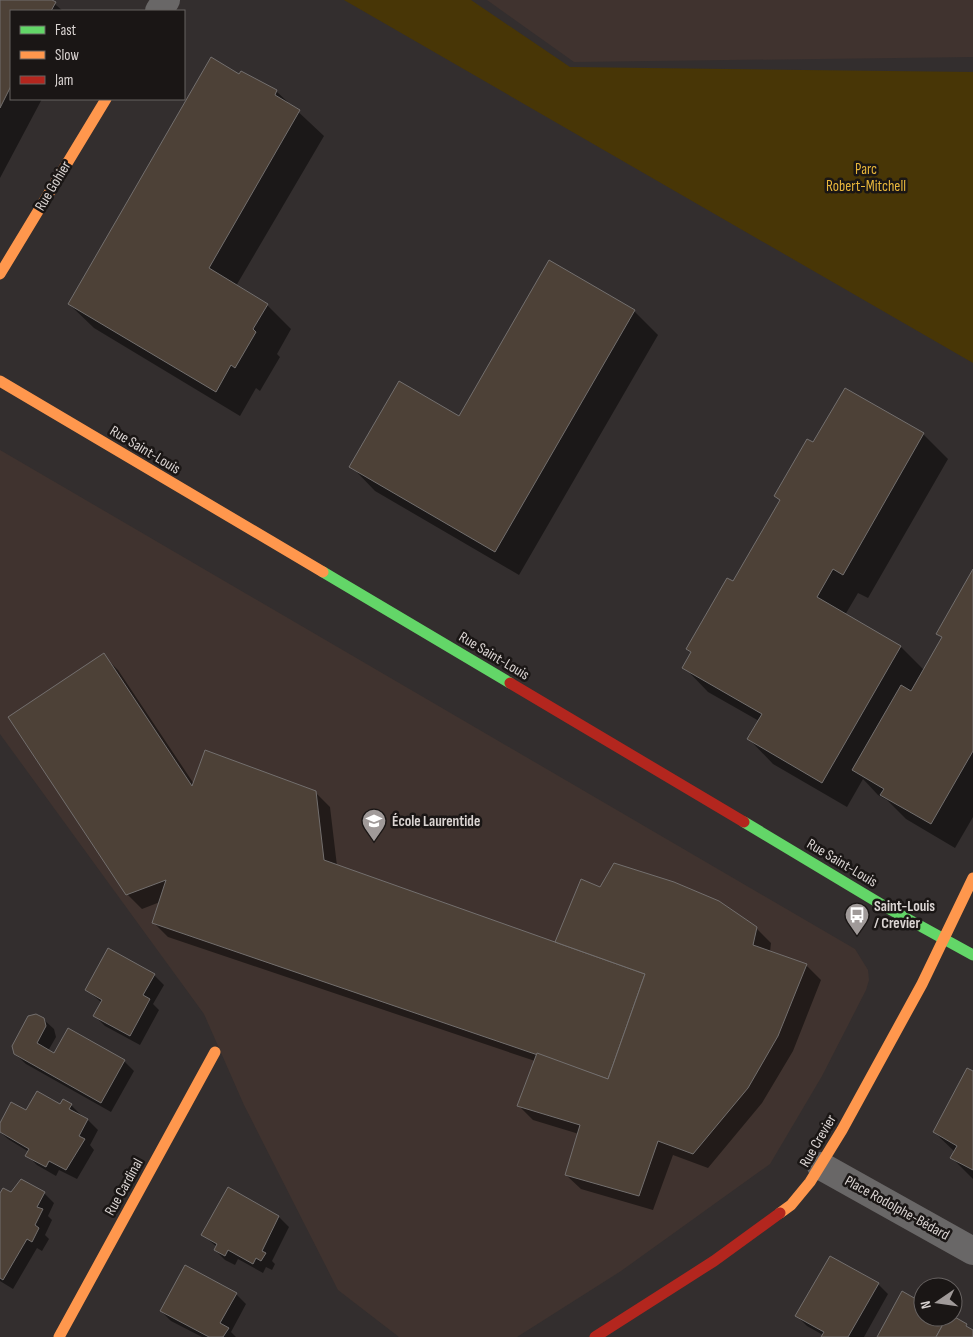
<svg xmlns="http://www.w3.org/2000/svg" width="973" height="1337" viewBox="0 0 973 1337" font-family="'Sofia Sans Condensed',sans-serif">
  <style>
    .built { fill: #40332f }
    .green { fill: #483606 }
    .shadow { fill: #0007 }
    .building { fill: #4d4137; stroke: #736f6e }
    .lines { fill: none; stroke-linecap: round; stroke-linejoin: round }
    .street { stroke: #696767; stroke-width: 28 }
    .fast { stroke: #63d668; stroke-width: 11 }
    .slow { stroke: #ff974d; stroke-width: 11 }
    .jam { stroke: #b3261e; stroke-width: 11 }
    .labels { text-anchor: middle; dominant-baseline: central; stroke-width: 5; stroke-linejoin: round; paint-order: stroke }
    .park-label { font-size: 15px; fill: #e8b63b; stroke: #1a1615 }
    .street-label { font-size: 15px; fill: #dad4d2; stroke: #1a1615 }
    .poi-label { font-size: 15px; font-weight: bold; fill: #dad4d2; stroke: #1a1615; text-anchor: start }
  </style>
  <rect width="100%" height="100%" fill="#332e2e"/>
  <g class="built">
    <path d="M487 0H973V57L574 62Z"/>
    <path d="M0 450 855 949 868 970 869 980 866 990 822 1076 770 1164 621 1271 517 1337H399L338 1290 244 1105 204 1014 0 734Z"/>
  </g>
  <path class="green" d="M344 0H471L570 67 973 72V363Z"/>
  <g class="shadow">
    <path d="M0 0H50L63 11H11V99H42L0 178Z"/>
    <path d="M239 76 276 91 324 136 236 286 267 305 291 329 277 354 280 357 260 391 256 388 240 416 94 328 69 304Z"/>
    <path d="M634 311 658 335 519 575 375 491 351 466 459 418Z"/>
    <path d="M846 389 923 434 948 459 868 598 858 593 845 615 901 647 925 671 943 639 937 633 973 571V817L955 848 906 819 887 800 878 795 863 779 847 807 773 764 749 739 759 721 708 692 684 667 692 654 687 649 733 583 781 501 776 496 814 444Z"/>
    <path d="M103 655 118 670 194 784 315 792 330 807 337 866 556 944 581 881 601 888 756 928 771 943 770 952 806 965 821 980 793 1051 762 1103 708 1168 673 1155 653 1210 581 1189 566 1175 579 1134 533 1120 519 1106 535 1061 168 937 153 922 160 902 142 909 127 894Z"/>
    <path d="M154 975 164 985 153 1004 159 1010 140 1045 105 1026 95 1016 102 1003 87 990Z"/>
    <path d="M43 1019 54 1029 56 1037 48 1051 55 1054 124 1061 134 1071 111 1112 26 1064 15 1054Z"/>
    <path d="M973 1072V1179L952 1158 955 1152 934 1132Z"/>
    <path d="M64 1101 71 1105 81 1115 80 1117 88 1120 98 1130 90 1145 94 1150 77 1179 59 1170 56 1176 37 1165 27 1155 29 1152 8 1139 0 1132V1125L26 1112 61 1106Z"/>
    <path d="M228 1189 279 1217 289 1227 272 1261 275 1264 272 1270 266 1267 263 1273 238 1259 235 1265 225 1260 215 1250 217 1247 203 1235Z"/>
    <path d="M44 1193 54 1203 48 1216 52 1220 45 1235 49 1239 42 1251 37 1248 13 1289 0 1281V1196Z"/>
    <path d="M878 1284 888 1294 864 1337H822L823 1335 807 1326 797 1316Z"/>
    <path d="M236 1294 246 1304 231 1332 236 1337H202L171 1321 161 1311Z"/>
  </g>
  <g class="building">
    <path d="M0 0H52L56 2 51 11H11V86L0 108Z"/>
    <path d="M211 57 239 74 241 71 277 90 275 95 300 110 209 268 268 304 253 329 256 332 235 368 231 365 216 392 68 304Z"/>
    <path d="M549 260 635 310 495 552 349 467 399 381 459 416Z"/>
    <path d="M845 388 924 433 843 575 833 569 817 597 901 646 822 783 747 739 762 714 682 668 691 652 686 649 727 578 733 581 780 500 774 496 807 439 813 442Z"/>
    <path d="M973 569V751L931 824 880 795 884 789 852 770 901 685 911 691 942 637 936 634Z"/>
    <path d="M104 653 192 786 205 750 316 791 324 860 645 974 608 1079 152 923 166 880 126 895 8 717Z"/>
    <path d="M614 863 674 882 719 901 757 927 753 945 807 964 778 1036 748 1088 693 1154 658 1141 639 1196 565 1175 580 1125 517 1106 537 1053 608 1079 645 974 555 942 581 879 600 887Z"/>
    <path d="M108 948 155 974 143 995 150 999 130 1036 93 1016 102 1000 85 990Z"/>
    <path d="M36 1014 44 1018 46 1026 37 1043 54 1053 68 1028 125 1060 101 1103 14 1054 12 1046 28 1016Z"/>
    <path d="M967 1068 973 1071V1170L950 1158 957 1146 933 1132Z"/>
    <path d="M37 1091 60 1104 63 1099 72 1104 69 1109 88 1119 79 1136 85 1139 66 1170 49 1161 46 1167 25 1156 29 1149 0 1132V1123L11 1102 26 1110Z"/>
    <path d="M21 1179 45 1192 37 1207 43 1209 35 1225 39 1228 32 1242 27 1239 3 1280 0 1278V1193L3 1188 11 1192Z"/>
    <path d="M228 1187 279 1216 262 1251 266 1253 261 1261 256 1258 253 1264 228 1250 225 1256 214 1250 217 1244 201 1235Z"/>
    <path d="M830 1256 879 1283 848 1337H821L824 1332 795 1316Z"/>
    <path d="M185 1265 237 1293 220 1323 229 1328 223 1337H209L160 1311Z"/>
    <path d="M902 1291 923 1303V1317H947L936 1337H877Z"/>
    <path d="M953 1316 967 1324 966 1326 973 1330V1337H936L947 1317Z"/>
  </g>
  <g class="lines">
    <g class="street">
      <path d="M159 11 166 0"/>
      <path d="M821 1166 973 1251"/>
    </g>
    <g class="fast">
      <path d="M323 572 510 683"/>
      <path d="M744 822 884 906 973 955"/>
    </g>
    <g class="slow">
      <path d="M0 274 106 99"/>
      <path d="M0 381 323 572"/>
      <path d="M780 1213 791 1205 810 1182 842 1130 922 984 973 878"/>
      <path d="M59 1337 215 1052"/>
    </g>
    <g class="jam">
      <path d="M510 683 744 822"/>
      <path d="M595 1337 714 1261 780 1213"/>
    </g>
  </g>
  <defs>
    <symbol id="school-pin" viewBox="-11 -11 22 30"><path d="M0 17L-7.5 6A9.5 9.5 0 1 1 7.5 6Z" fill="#a09a99" stroke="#1a1615"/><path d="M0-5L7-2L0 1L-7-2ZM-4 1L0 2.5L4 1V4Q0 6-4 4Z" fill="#fff"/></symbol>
    <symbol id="bus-pin" viewBox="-11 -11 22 30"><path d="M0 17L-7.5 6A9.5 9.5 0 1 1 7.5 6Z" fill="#a09a99" stroke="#1a1615"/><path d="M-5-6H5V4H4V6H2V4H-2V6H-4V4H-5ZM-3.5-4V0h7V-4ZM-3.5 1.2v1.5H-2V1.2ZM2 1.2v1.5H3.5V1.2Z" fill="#fff"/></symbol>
  </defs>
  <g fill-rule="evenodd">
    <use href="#school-pin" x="360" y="807" width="28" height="38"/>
    <use href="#bus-pin" x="843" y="901" width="28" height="38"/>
  </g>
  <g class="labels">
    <g class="park-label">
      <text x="866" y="169">Parc<tspan x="866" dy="17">Robert-Mitchell</tspan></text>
    </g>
    <g class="street-label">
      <text transform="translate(53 186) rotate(-59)">Rue Gohier</text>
      <text transform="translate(145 450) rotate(31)">Rue Saint-Louis</text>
      <text transform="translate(494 656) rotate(31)">Rue Saint-Louis</text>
      <text transform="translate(842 863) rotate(31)">Rue Saint-Louis</text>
      <text transform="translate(818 1141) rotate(-60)">Rue Crevier</text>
      <text transform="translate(124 1187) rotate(-61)">Rue Cardinal</text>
      <text transform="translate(897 1208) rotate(29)">Place Rodolphe-Bédard</text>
    </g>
    <g class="poi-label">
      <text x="392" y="821">École Laurentide</text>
      <text x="874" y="906">Saint-Louis<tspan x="874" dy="17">/ Crevier</tspan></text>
    </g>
  </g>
  <rect x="10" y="10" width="175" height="90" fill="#1a1615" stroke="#676261"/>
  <rect x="20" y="26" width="25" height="8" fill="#63d668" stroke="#676261"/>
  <text x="55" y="35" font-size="15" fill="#dad4d2">Fast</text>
  <rect x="20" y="51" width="25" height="8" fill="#ff974d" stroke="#676261"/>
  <text x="55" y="60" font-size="15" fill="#dad4d2">Slow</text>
  <rect x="20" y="76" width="25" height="8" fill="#b3261e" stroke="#676261"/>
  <text x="55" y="85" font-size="15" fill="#dad4d2">Jam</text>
  <g transform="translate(938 1302) rotate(257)"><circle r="24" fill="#1a1615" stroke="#676261"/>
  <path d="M0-4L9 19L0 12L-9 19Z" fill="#a09a99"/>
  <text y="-8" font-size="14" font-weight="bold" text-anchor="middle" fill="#dad4d2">N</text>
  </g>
</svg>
